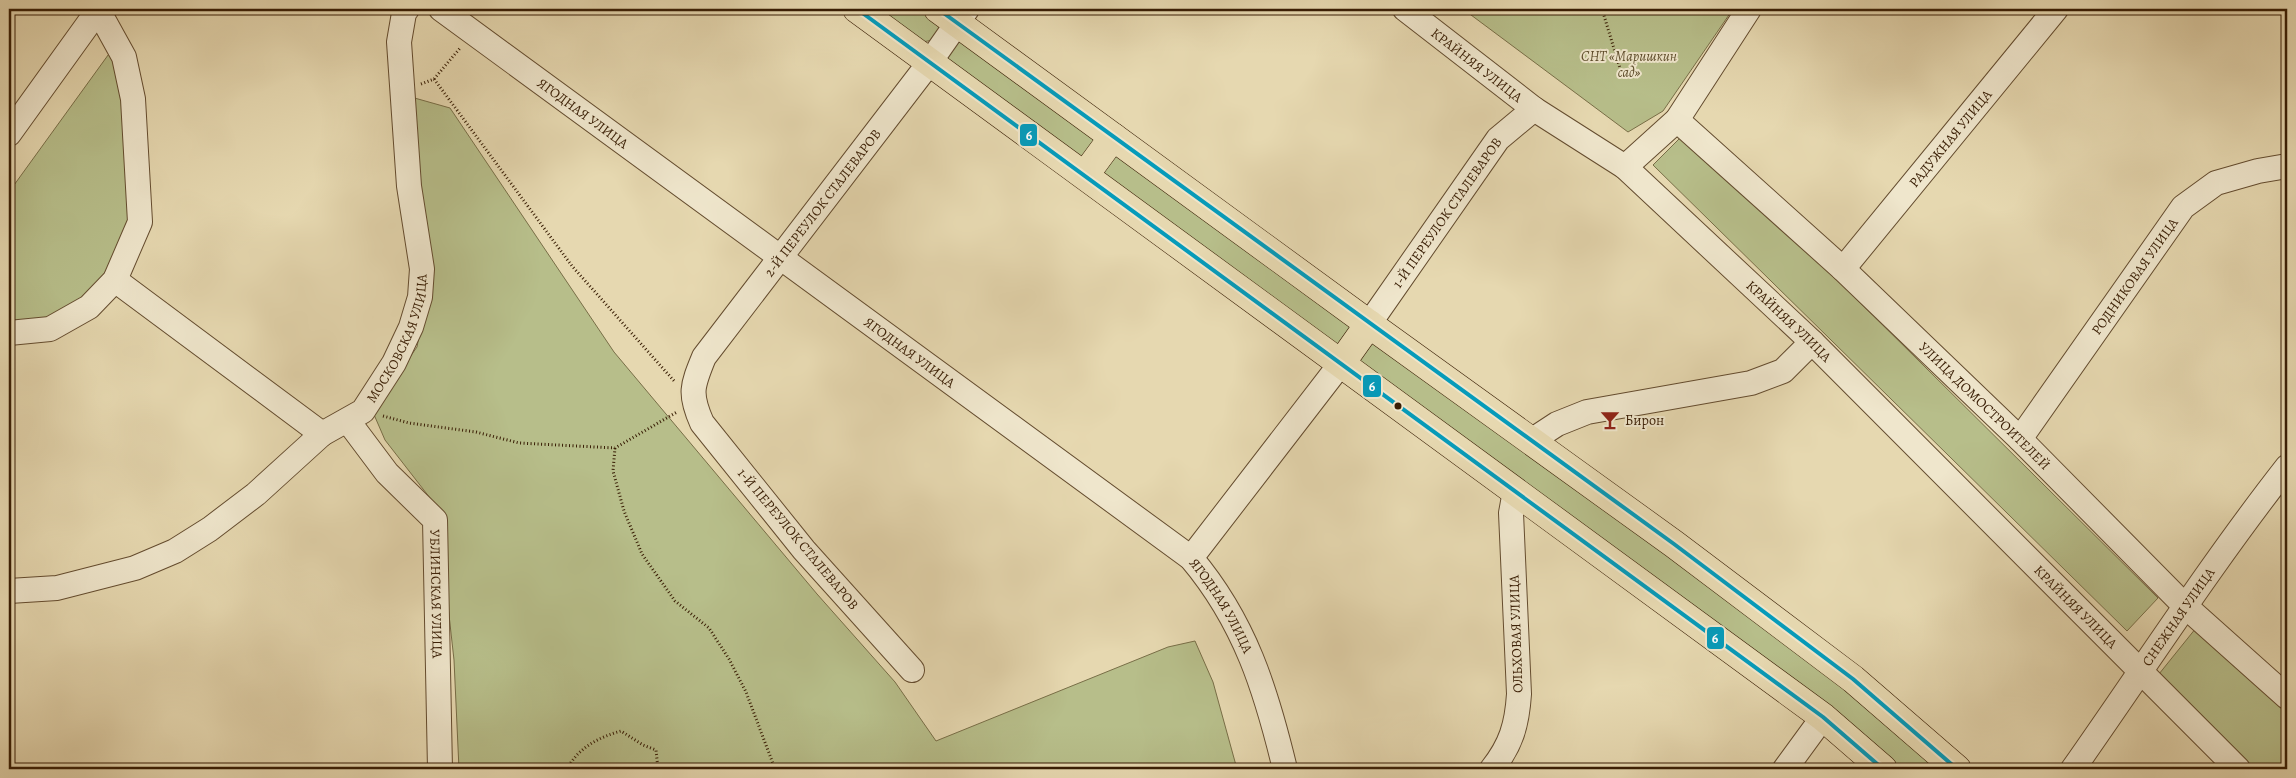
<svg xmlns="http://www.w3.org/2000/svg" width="2296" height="778" viewBox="0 0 2296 778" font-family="Alegreya,serif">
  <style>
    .green { fill: #b7be8a; stroke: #786e47 }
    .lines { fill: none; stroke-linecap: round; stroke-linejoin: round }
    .minor-casing { stroke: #644c2f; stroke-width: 26 }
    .major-casing { stroke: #381d04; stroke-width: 29 }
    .path { stroke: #381d04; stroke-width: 3; stroke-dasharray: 1 2.5; stroke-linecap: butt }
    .minor { stroke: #efe6cc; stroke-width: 24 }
    .major { stroke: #e6d8b0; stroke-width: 28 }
    .bus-1-casing { stroke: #efe6cc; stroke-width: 8 }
    .bus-1 { stroke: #069bba; stroke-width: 4 }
    .bus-dot { fill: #381d04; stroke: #efe6cc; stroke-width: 2 }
    .labels { text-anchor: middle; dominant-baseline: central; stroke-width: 4; stroke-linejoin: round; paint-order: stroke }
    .park-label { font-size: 14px; font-style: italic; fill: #5e4d2c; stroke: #efe6cc }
    .street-label { font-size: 14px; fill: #381d04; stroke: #efe6cc }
    .poi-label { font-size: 14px; fill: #381d04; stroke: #efe6cc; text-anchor: start }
    .line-badge { stroke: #efe6cc; stroke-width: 2 }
    .badge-label { font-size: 14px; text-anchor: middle; font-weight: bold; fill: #fff }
  </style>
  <rect width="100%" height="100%" fill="#e6d8b0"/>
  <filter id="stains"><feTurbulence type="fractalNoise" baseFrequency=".004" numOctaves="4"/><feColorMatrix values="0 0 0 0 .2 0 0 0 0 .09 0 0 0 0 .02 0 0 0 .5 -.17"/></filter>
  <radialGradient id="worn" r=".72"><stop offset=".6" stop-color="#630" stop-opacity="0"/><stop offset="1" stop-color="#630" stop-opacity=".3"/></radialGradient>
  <g class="green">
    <path d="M870 9H927L937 16 941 29 933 40 917 43Z"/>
    <path d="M1463 9H1733L1663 111 1628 132Z"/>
    <path d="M952 38 970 41 1100 137 1088 161 949 67 944 52Z"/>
    <path d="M111 51 119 57 132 225 119 260 68 316 9 326V192Z"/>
    <path d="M411 97 450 108 614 352 817 594 895 682 936 741 1168 647 1195 641 1213 682 1237 769H459L454 660 437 507 385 440 372 410 417 347 429 282Z"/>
    <path d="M1687 131 2158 598 2127 631 1653 165Z"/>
    <path d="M1117 149 1347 318 1352 330 1346 343 1330 344 1098 176Z"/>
    <path d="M1373 341 1781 632 1943 769H1897L1833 712 1359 361Z"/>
    <path d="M2196 628 2287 712V769H2253L2159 674Z"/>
  </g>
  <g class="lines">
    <defs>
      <g id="minor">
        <path id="s1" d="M441 9 1191 558C1245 622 1266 690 1285 769"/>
        <path id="s2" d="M1405 9 1534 109 1625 167 1812 342 2238 769"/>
        <path id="s3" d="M1677 120 1843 269 2020 439 2184 605 2287 697"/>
        <path d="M9 134 99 9"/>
        <path d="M1625 167 1677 120 1749 9"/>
        <path id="s4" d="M1843 269 2056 9"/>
        <path d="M115 280 322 434"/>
        <path id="s5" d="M1369 324 1498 139 1534 109"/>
        <path d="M9 333 50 329 89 307 115 280 140 222 133 99 124 57 98 10"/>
        <path id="s6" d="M348 421 387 473 435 520 440 769"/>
        <path id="s7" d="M2020 439 2183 207 2216 183 2258 171 2287 166"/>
        <path d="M1531 441 1557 424 1587 412 1751 383 1783 371 1812 342"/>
        <path d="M1191 558 1342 362"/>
        <path id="s8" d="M9 591 57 588 135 568 175 551 210 529 256 494 322 434 363 411 394 363 411 327 420 297 422 269 409 186 399 42 404 13 407 9"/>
        <path id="s9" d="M912 670 804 550 702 423C689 394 692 386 704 357L930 62 967 9"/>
        <path d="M1492 769C1511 745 1517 725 1519 694L1511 513 1513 502 1517 492"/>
        <path d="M1785 769 1823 717"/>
        <path id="s10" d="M2073 769C2144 668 2211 564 2287 467"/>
      </g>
      <g id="major">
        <path d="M857 9 1823 717 1883 769"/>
        <path d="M938 9 1369 324 1674 544 1853 679 1957 769"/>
        <path d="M1085 175 1113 137"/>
        <path d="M1342 362 1369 324"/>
      </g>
    </defs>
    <use href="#minor" class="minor-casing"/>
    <use href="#major" class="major-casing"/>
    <g class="path">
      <path d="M1602 9 1622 75"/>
      <path d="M434 79 572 266 675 382"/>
      <path d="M421 84 434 79 461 47"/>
      <path d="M383 416 409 423 476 432 519 443 615 448 677 412"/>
      <path d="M615 448 613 471 624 511 642 554 675 601 709 628 729 659 746 692 775 769"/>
      <path d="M567 769C578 748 599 737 621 731L643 745 656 750 658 769"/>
    </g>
    <use href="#minor" class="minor"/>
    <use href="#major" class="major"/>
    <defs>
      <g id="bus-1">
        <path d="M857 9 1823 717 1883 769"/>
        <path d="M938 9 1674 544 1853 679 1957 769"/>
      </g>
    </defs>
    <use href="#bus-1" class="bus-1-casing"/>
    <use href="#bus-1" class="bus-1"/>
  </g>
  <defs>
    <symbol id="bar-bare" viewBox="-9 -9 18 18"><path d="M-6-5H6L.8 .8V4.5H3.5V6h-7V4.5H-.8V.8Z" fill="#8f2418" stroke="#efe6cc" stroke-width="2.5" paint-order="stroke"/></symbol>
  </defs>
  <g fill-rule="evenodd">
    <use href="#bar-bare" x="1596" y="406" width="28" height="28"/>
  </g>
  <circle class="bus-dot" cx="1398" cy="406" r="4.5"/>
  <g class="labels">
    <g class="park-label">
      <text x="1629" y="56">СНТ «Маришкин<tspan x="1629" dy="16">сад»</tspan></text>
    </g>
    <g class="street-label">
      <text stroke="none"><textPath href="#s2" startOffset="91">КРАЙНЯЯ УЛИЦА</textPath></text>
      <text stroke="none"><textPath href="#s1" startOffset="176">ЯГОДНАЯ УЛИЦА</textPath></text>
      <text stroke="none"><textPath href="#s4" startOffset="169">РАДУЖНАЯ УЛИЦА</textPath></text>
      <text stroke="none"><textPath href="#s9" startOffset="588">2-Й ПЕРЕУЛОК СТАЛЕВАРОВ</textPath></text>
      <text stroke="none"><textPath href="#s5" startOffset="136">1-Й ПЕРЕУЛОК СТАЛЕВАРОВ</textPath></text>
      <text stroke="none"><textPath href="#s7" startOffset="199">РОДНИКОВАЯ УЛИЦА</textPath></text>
      <text stroke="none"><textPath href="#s2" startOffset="496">КРАЙНЯЯ УЛИЦА</textPath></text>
      <text stroke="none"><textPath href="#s8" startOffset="489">МОСКОВСКАЯ УЛИЦА</textPath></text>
      <text stroke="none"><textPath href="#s1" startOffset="581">ЯГОДНАЯ УЛИЦА</textPath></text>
      <text stroke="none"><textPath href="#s3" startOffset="420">УЛИЦА ДОМОСТРОИТЕЛЕЙ</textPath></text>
      <text transform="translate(798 539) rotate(50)">1-Й ПЕРЕУЛОК СТАЛЕВАРОВ</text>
      <text stroke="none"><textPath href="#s6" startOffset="206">УБЛИНСКАЯ УЛИЦА</textPath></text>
      <text stroke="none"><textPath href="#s1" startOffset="986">ЯГОДНАЯ УЛИЦА</textPath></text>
      <text stroke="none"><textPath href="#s2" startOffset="901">КРАЙНЯЯ УЛИЦА</textPath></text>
      <text stroke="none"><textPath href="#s10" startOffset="185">СНЕЖНАЯ УЛИЦА</textPath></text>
      <text transform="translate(1516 634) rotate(-92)">ОЛЬХОВАЯ УЛИЦА</text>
    </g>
    <g class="poi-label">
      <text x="1625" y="420">Бирон</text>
    </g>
  </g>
  <g class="line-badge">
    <rect x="1019" y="123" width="19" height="24" rx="5" fill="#069bba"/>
    <rect x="1362" y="374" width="20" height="24" rx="5" fill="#069bba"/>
    <rect x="1706" y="626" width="19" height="24" rx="5" fill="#069bba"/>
  </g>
  <g class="badge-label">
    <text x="1029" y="140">6</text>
    <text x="1372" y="391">6</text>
    <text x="1715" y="643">6</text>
  </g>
  <rect width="2296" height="778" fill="none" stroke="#e6d8b0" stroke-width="30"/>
  <rect x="10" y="10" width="2276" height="758" fill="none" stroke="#381d04" stroke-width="2.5"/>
  <rect x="15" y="15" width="2266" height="748" fill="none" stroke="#381d04"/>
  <rect width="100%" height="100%" filter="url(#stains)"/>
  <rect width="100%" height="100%" fill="url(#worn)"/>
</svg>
